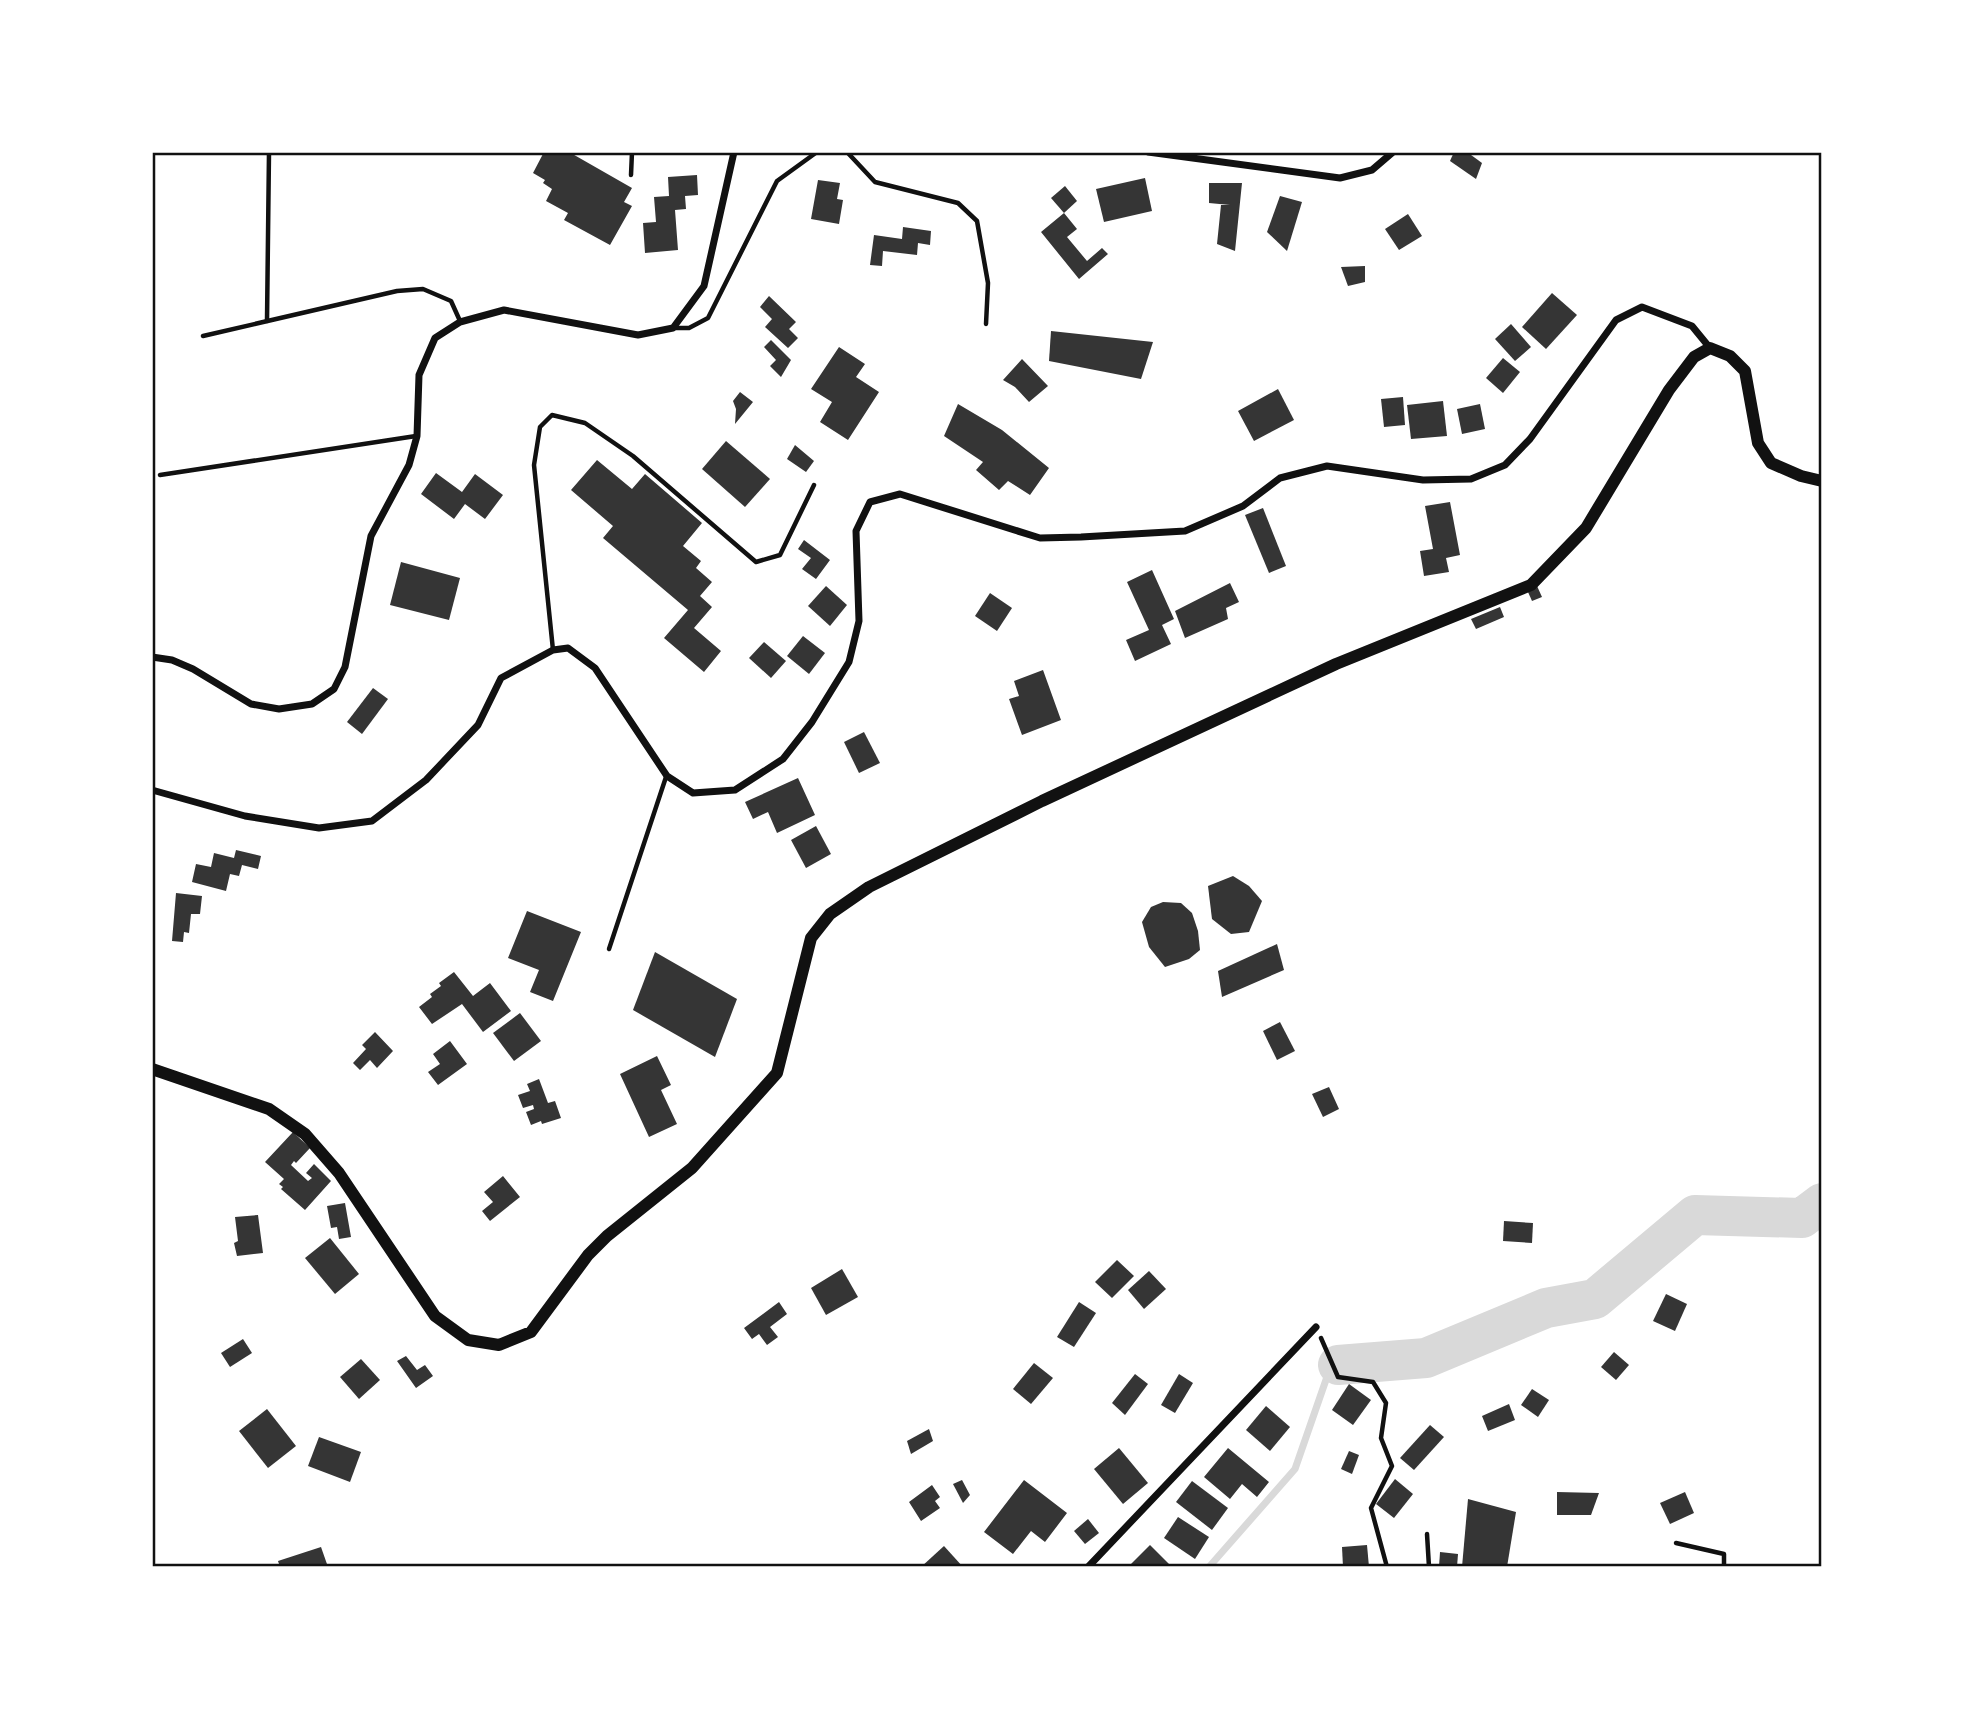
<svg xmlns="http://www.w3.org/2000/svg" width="1974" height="1719" viewBox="0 0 1974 1719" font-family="'Asap Condensed',sans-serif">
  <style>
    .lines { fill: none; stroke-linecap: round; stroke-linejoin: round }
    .stream { stroke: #d9d9d9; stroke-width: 7 }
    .river { stroke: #d9d9d9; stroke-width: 40 }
    .building { fill: #353535 }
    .path { stroke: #111; stroke-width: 4.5 }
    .service { stroke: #111; stroke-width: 4.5 }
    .minor { stroke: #111; stroke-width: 7 }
    .tertiary { stroke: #111; stroke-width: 12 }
    .neatline { fill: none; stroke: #111; stroke-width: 2.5 }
  </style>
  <rect width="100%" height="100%" fill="#fff"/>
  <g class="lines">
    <path class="stream" d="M1209 1567 1295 1469 1328 1374"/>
    <path class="river" d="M1338 1365 1426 1358 1546 1308 1595 1299 1695 1215 1802 1218 1822 1203"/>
  </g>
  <g class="building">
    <path d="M544 152H569L632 188 624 202 632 206 610 245 564 220 568 213 546 201 552 189 543 183 545 180 533 173Z"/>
    <path d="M1454 152H1467L1482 163 1476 179 1450 161Z"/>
    <path d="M697 175 698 195 685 196 686 209 675 210 678 250 645 253 643 223 656 222 654 197 669 196 668 177Z"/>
    <path d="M1145 178 1152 211 1104 222 1096 189Z"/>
    <path d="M818 180 840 183 837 199 843 200 839 224 811 219Z"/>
    <path d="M1209 183H1242L1235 251 1217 244 1221 205H1230L1209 203Z"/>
    <path d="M1065 186 1077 201 1064 213 1051 198Z"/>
    <path d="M1280 196 1302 202 1287 251 1267 232Z"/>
    <path d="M1064 213 1077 229 1067 237 1087 261 1102 248 1108 254 1079 279 1041 232Z"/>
    <path d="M1408 214 1422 236 1399 250 1385 229Z"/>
    <path d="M903 227 931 231 930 245 918 243 917 255 883 251 882 266 870 265 874 235 902 239Z"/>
    <path d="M1365 266V282L1348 286 1341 267Z"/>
    <path d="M1552 293 1577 315 1546 349 1522 327Z"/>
    <path d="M769 296 796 322 789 329 798 338 788 348 765 327 772 319 760 307Z"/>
    <path d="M1511 324 1531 347 1515 361 1495 339Z"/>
    <path d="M1051 331 1153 342 1141 379 1049 361Z"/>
    <path d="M771 340 791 360 781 377 770 366 776 360 764 347Z"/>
    <path d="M839 347 865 364 856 377 879 392 848 440 820 422 832 402 811 389Z"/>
    <path d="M1503 358 1520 372 1503 393 1486 378Z"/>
    <path d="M1022 359 1048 386 1029 402 1015 387 1003 380Z"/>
    <path d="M1278 389 1294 420 1254 441 1238 411Z"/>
    <path d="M740 392 753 402 735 424 736 409 733 401Z"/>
    <path d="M1403 397 1405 425 1384 427 1381 399Z"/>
    <path d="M1443 401 1447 436 1411 439 1407 405Z"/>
    <path d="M958 404 1002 430 1049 468 1030 495 1008 481 999 490 976 470 983 462 944 436Z"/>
    <path d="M1480 404 1485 429 1462 434 1457 409Z"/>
    <path d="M726 441 770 479 745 507 702 469Z"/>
    <path d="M795 445 814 461 806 472 787 459Z"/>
    <path d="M597 460 632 489 645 474 702 523 683 546 701 561 696 568 712 582 700 596 712 607 694 628 721 651 704 672 664 638 688 610 603 538 613 526 571 490Z"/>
    <path d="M436 473 462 492 475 474 503 495 485 519 465 504 454 519 421 494Z"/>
    <path d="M1450 502 1460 555 1446 558 1449 572 1424 576 1420 551 1433 549 1425 506Z"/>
    <path d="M1263 508 1286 566 1269 573 1245 515Z"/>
    <path d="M804 540 830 560 816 579 802 569 811 558 798 549Z"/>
    <path d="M401 562 460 578 449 620 390 605Z"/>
    <path d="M1152 570 1174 619 1162 625 1171 644 1135 661 1126 640 1149 630 1127 582Z"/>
    <path d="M1230 583 1239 602 1226 608 1228 619 1185 638 1175 611Z"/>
    <path d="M826 586 847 605 830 626 808 606Z"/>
    <path d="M1537 586 1542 597 1532 601 1528 592Z"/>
    <path d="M990 593 1012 608 997 631 975 616Z"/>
    <path d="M1500 607 1504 617 1476 629 1471 619Z"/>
    <path d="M803 636 825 653 809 674 787 656Z"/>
    <path d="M764 642 786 661 771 678 749 658Z"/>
    <path d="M1043 670 1061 720 1022 735 1009 699 1019 696 1014 681Z"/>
    <path d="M373 688 388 699 362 734 347 722Z"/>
    <path d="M864 732 880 763 859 773 844 742Z"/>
    <path d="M798 778 815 815 777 833 768 812 753 819 745 802Z"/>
    <path d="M816 826 831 854 806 868 791 840Z"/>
    <path d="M236 850 261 856 258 869 242 865 239 876 230 874 226 891 192 882 196 864 211 867 214 853 234 858Z"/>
    <path d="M1233 876 1249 886 1262 901 1249 932 1231 934 1212 919 1208 886Z"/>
    <path d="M176 893 202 896 200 914H191L189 933 184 932 183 942 172 941Z"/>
    <path d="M1163 902 1181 903 1192 913 1198 931 1200 950 1189 959 1165 967 1149 947 1142 922 1151 907Z"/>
    <path d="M527 911 581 932 553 1001 530 992 539 970 508 958Z"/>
    <path d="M1277 944 1284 970 1222 997 1218 971Z"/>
    <path d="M655 952 737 999 715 1057 633 1010Z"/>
    <path d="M454 972 473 996 490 983 511 1011 483 1032 462 1004 432 1024 419 1007 432 997 430 994 441 986 439 983Z"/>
    <path d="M520 1013 541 1041 514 1061 493 1033Z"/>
    <path d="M1280 1022 1295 1051 1277 1060 1263 1031Z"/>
    <path d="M375 1032 393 1051 377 1068 370 1060 360 1070 353 1063 366 1049 362 1045Z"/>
    <path d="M450 1041 467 1064 438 1085 428 1072 440 1064 433 1054Z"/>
    <path d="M657 1056 671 1085 661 1090 677 1124 649 1137 620 1074Z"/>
    <path d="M539 1079 548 1103 555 1101 561 1118 542 1124 541 1121 531 1125 526 1112 534 1109 533 1105 523 1108 518 1095 530 1091 527 1084Z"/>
    <path d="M1329 1087 1339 1109 1323 1117 1312 1094Z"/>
    <path d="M293 1132 310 1148 296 1163 294 1161 291 1165 308 1181 312 1178 306 1173 314 1164 331 1181 305 1210 281 1189 283 1187 279 1184 284 1179 265 1162Z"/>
    <path d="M503 1176 520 1197 490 1221 482 1211 493 1202 484 1192Z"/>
    <path d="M345 1203 351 1237 339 1239 337 1227 331 1228 327 1206Z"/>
    <path d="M258 1215 263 1253 237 1256 234 1243 238 1241 235 1217Z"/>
    <path d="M1504 1221 1533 1223 1532 1243 1503 1241Z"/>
    <path d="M330 1238 359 1274 335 1294 305 1258Z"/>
    <path d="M1117 1260 1134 1276 1112 1298 1095 1282Z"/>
    <path d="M842 1269 858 1297 826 1315 811 1288Z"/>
    <path d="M1149 1271 1166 1289 1144 1309 1128 1290Z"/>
    <path d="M1666 1294 1687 1304 1675 1331 1653 1321Z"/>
    <path d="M779 1302 787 1314 770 1327 778 1337 767 1345 759 1334 752 1339 744 1328Z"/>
    <path d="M1079 1302 1096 1313 1074 1347 1057 1337Z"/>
    <path d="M243 1339 252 1353 230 1367 221 1353Z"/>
    <path d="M1614 1352 1629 1365 1616 1380 1601 1367Z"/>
    <path d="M406 1356 417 1370 425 1365 433 1376 416 1388 397 1361Z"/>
    <path d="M361 1359 380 1380 359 1399 340 1377Z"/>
    <path d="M1034 1363 1053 1378 1031 1404 1013 1389Z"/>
    <path d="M1135 1374 1148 1384 1125 1415 1112 1403Z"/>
    <path d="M1179 1374 1193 1383 1175 1413 1161 1405Z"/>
    <path d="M1349 1384 1371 1400 1353 1425 1332 1410Z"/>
    <path d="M1532 1389 1549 1400 1538 1417 1521 1405Z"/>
    <path d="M1509 1404 1515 1420 1488 1431 1482 1416Z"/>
    <path d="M1266 1406 1290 1427 1270 1451 1246 1430Z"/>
    <path d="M267 1409 296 1446 268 1468 239 1431Z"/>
    <path d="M1430 1425 1444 1437 1414 1470 1400 1458Z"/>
    <path d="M929 1429 933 1441 911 1454 907 1441Z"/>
    <path d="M319 1437 361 1452 350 1482 308 1466Z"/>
    <path d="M1119 1448 1148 1483 1123 1504 1094 1469Z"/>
    <path d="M1228 1448 1269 1482 1257 1497 1242 1484 1230 1499 1204 1477Z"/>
    <path d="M1349 1451 1359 1455 1352 1474 1341 1469Z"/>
    <path d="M1395 1479 1413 1494 1394 1518 1376 1504Z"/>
    <path d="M962 1480 970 1495 963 1503 953 1484Z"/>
    <path d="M1024 1480 1067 1513 1045 1542 1031 1531 1013 1554 984 1532Z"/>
    <path d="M1192 1481 1228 1508 1212 1530 1176 1502Z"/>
    <path d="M932 1485 940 1497 935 1501 940 1508 921 1521 909 1502Z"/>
    <path d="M1557 1492 1599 1493 1591 1515H1557Z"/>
    <path d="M1685 1492 1694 1513 1670 1524 1660 1503Z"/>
    <path d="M1468 1499 1516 1512 1507 1567H1462Z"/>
    <path d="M1178 1517 1209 1537 1195 1559 1164 1538Z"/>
    <path d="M1088 1519 1099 1533 1085 1544 1074 1531Z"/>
    <path d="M1150 1545 1172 1567H1128Z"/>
    <path d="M1367 1545 1369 1567H1343L1342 1547Z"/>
    <path d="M944 1546 963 1567H921Z"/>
    <path d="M321 1547 328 1567H280L278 1561Z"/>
    <path d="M1440 1552 1458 1554 1457 1567H1439Z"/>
  </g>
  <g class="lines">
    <g class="path">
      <path d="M1321 1338 1338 1377 1373 1382 1386 1403 1381 1438 1392 1466 1371 1508 1387 1567"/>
      <path d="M1427 1534 1429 1567"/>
      <path d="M1676 1543 1724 1554V1567"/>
    </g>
    <g class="service">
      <path d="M847 152 875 182 958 203 977 221 988 283 986 324"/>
      <path d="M631 175 632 152"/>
      <path d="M267 321 269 152"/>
      <path d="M674 328H689L708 318 777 181 817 152"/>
      <path d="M203 336 397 291 423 289 451 301 460 321"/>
      <path d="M160 475 416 436"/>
      <path d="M553 650 534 465 540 427 552 415 585 423 633 456 756 562 780 555 814 485"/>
      <path d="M609 949 666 777"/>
    </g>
    <g class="minor">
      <path d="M1148 152 1340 178 1372 170 1393 152"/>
      <path d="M152 657 172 660 193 669 251 704 279 709 312 704 334 689 345 667 371 536 409 465 417 436 419 375 435 338 460 322 504 310 638 335 673 328 704 286 734 152"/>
      <path d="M152 790 245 816 319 828 372 821 426 780 478 725 501 678 553 650 568 648 595 668 667 776 693 793 735 790 783 759 812 722 849 662 859 621 856 531 870 502 900 494 1040 538 1081 537 1185 531 1243 506 1280 478 1327 466 1423 480 1471 479 1505 465 1530 439 1616 320 1642 307 1692 326 1710 348"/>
      <path d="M1088 1567 1316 1327"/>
    </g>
    <path class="tertiary" d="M152 1069 269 1109 305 1134 339 1173 435 1316 468 1340 499 1345 531 1332 588 1255 607 1236 692 1168 777 1073 811 938 830 914 869 887 1042 801 1336 664 1531 585 1586 528 1669 390 1694 357 1710 348 1730 356 1745 371 1758 443 1771 463 1801 476 1822 481"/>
  </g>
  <rect width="1974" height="1719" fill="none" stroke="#ffffff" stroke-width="308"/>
  <rect x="154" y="154" width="1666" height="1411" class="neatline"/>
</svg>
